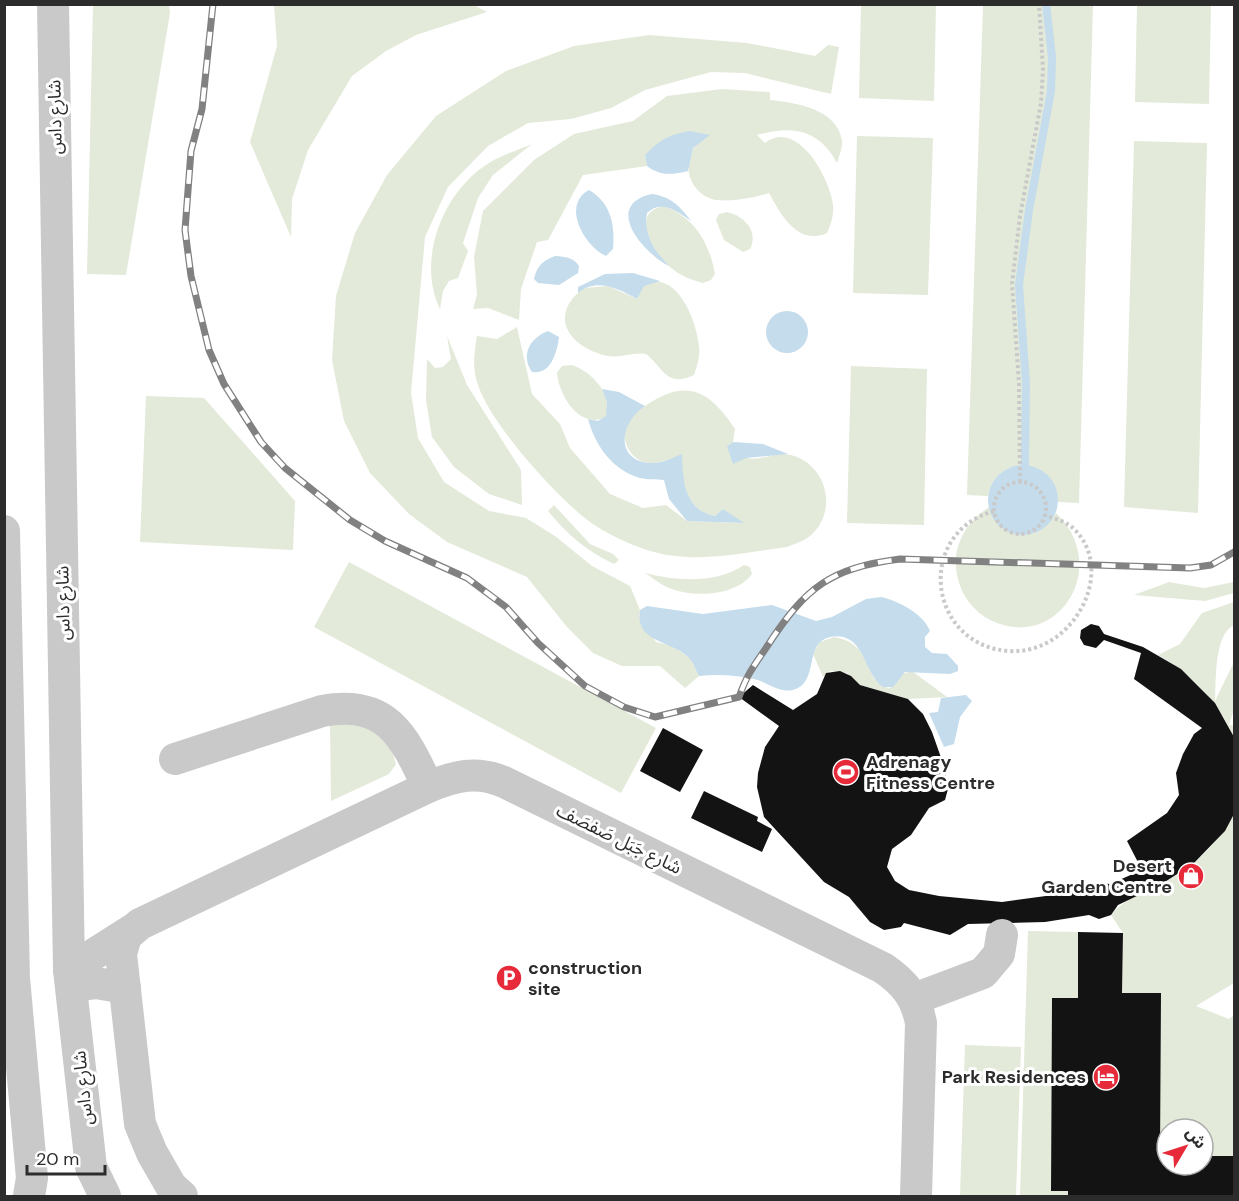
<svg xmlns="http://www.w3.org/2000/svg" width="1239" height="1201" viewBox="0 0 1239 1201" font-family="'DM Sans','Noto Sans Arabic',sans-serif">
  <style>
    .green { fill: #e3ead9 }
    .water { fill: #c4dceb }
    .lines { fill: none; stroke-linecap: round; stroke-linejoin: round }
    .stream { stroke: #c4dceb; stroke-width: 8 }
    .building { fill: #131313 }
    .path { stroke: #c9c9c9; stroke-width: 4; stroke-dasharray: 3 3; stroke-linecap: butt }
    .minor { stroke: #c9c9c9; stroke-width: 32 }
    .rail-casing { stroke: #818181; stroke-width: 7 }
    .rail { stroke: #fff; stroke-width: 4.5; stroke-dasharray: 14; stroke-linecap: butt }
    .labels { text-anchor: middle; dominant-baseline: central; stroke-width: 6; stroke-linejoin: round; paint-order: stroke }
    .street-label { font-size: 18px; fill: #2c2c2c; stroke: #fff }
    .poi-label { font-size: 18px; font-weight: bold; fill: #2c2c2c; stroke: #fff; text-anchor: start }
  </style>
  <rect width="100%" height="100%" fill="#fff"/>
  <g class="green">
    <path d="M472 4 487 12 416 35 386 51 352 76 308 150 292 199 291 237 250 142 277 46 274 5Z"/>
    <path d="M93 5H169L170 13 126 275 87 274Z"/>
    <path d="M861 5H936L934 101 859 98Z"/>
    <path d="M983 5H1093L1079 503 1058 502C1053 458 997 452 988 496L967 495Z"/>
    <path d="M1137 5H1211L1209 104 1135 102Z"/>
    <path d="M649 35 747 43 815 56 828 45 839 47 831 94 745 73 711 72 645 90 611 108 571 119 528 123 488 146 448 187 425 237 411 393 418 438 444 482 489 511 526 518 555 536 592 566 630 586 640 610 639 616 656 642 673 646 692 660 699 676 685 688 660 666H622L593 653 567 627 527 577 447 542 409 514 370 473 344 421 332 360 336 296 355 233 387 175 436 116 506 71 574 46Z"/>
    <path d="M722 89 770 92V100C796 103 836 108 842 140 843 146 839 157 837 163 819 129 792 125 757 135L765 143C797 118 830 178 833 205 834 215 831 224 827 233 798 246 781 215 769 193 755 198 723 204 709 198 681 186 682 147 709 135L645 155 647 166 583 175 548 240 537 242 521 289 519 320 488 308 473 309 477 295 474 257 483 211 534 160 574 134 633 121 667 96Z"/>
    <path d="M857 136 933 138 928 295 853 293Z"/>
    <path d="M1134 141 1207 143 1198 513 1124 507Z"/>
    <path d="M532 144 493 175 478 198 463 243 468 251 458 278 449 281 443 291 440 309C416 260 443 191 489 163 502 155 518 150 532 144Z"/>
    <path d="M664 206C695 218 709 242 715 274L711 280 703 283C691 280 679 275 670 267 653 252 629 212 664 206Z"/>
    <path d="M727 212C744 216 759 231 750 249L743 252 724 240 716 220 719 214Z"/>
    <path d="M652 281C681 279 697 323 699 347 700 357 697 366 694 375 666 388 664 368 646 354 633 352 621 358 608 356 569 348 547 315 584 288L608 286 637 299 643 286Z"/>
    <path d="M517 327 532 394 560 424 570 448 610 494 643 508 666 505 687 521 742 523 723 509 715 516C684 510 683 481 681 455 673 458 664 462 655 463 635 465 620 445 626 426 629 415 640 409 648 404 689 377 711 393 735 429L733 442 727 446C732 449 740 457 747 458 764 462 777 448 797 457 826 469 836 507 815 531 808 540 797 543 787 547 741 553 692 565 647 550 629 544 605 533 590 522 557 498 490 423 478 385 472 368 474 354 477 336L497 339Z"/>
    <path d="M447 336 467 385 521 470 522 505 489 494 454 467 432 437 426 400 427 359 435 368 443 367 451 359Z"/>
    <path d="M572 365C592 372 613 394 606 417 579 430 559 395 557 373L562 366Z"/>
    <path d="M851 366 927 369 924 525 847 523Z"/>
    <path d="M146 396 204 398 295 501 293 550 140 542Z"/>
    <path d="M554 505 590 544 613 554 619 560 614 564C584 549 569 536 548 511Z"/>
    <path d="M989 507 990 511 1053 518 1056 513C1114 568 1054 658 985 617 968 606 958 588 956 568 954 542 968 521 989 507Z"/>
    <path d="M349 562 656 728 621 793 314 627Z"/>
    <path d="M744 565 750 567 752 574C736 596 694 598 669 588 661 585 653 578 645 573 676 581 717 584 744 565Z"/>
    <path d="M1169 582 1204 588 1234 582V593L1205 601 1134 595Z"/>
    <path d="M1234 602V625C1214 634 1216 682 1215 701L1234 662V709L1229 725H1234V737C1218 702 1192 674 1158 655L1180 644 1202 613Z"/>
    <path d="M834 637C876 644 861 683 890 688L902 674 912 671 947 697 908 699 860 685 847 673 830 671 823 677 813 654 820 642Z"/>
    <path d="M369 721 391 747 396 764 389 774 331 801 330 722Z"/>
    <path d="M1234 814V983L1196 1006 1229 1019 1234 1015V1156H1203V1129H1167V1155H1160V993H1122L1123 933 1111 915C1124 899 1139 896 1158 886 1189 870 1218 845 1234 814Z"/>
    <path d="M1028 931 1078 932V998H1052L1051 1191H1068V1196H1020Z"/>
    <path d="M965 1045 1021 1047 1016 1196H960Z"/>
  </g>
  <g class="water">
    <path d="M690 131 710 135 693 148 688 171C672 175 660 176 647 166L645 155C661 139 668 135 690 131Z"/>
    <path d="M589 190C611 203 615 225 613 249L606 256C584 246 561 205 589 190Z"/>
    <path d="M652 194C671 197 679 205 691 221 677 211 661 199 647 213 643 235 655 251 669 266 643 253 602 205 652 194Z"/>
    <path d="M555 256C566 257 573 257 579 266L578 273 559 285 538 283 534 279C537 265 543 261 555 256Z"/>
    <path d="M633 273 660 281 644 286 637 299C619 289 597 277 578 293V287L605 274Z"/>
    <circle cx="787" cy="332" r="21"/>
    <path d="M548 331 559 337C557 352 551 375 532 372 520 355 530 338 548 331Z"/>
    <path d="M602 389 619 392 645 406C620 422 614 460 650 463 661 464 672 458 682 454 683 481 684 510 715 516L723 509 744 523 687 521 669 499 664 480C656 479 647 480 640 478 612 470 595 445 588 419L598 421 606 416 607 402Z"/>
    <path d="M733 442 763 444 788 454 746 458 733 464 727 446Z"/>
    <circle cx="1023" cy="500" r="35"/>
    <path d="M881 597C898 601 923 613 930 631L925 637V647L932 653 947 654 958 666V671L950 674 905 672 893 687H883C863 674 865 630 830 637 803 643 820 683 793 690 779 693 767 682 754 679 735 675 718 674 699 676 696 671 694 663 690 659 674 640 634 644 640 610L647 606 703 614 772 605 816 621 832 617 866 599Z"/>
    <path d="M966 695 972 701 960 717 954 744 944 747 929 713 938 712 941 698Z"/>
  </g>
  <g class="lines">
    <path class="stream" d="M1025 465 1026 383 1019 285 1029 210 1051 91 1052 57 1046 4"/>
  </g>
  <g class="building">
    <path d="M1091 624 1099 626 1104 634 1143 647 1181 669 1215 703 1234 737V814L1225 831 1193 864 1160 885 1118 905 1111 915 1099 919 1089 915 1045 922 968 924 950 935 904 923 901 927 884 930 870 922 849 897 824 882 764 817 757 787 758 773 765 747 779 726 739 697 753 685 793 710 817 694 826 673 840 671 851 676 860 685 908 699 923 714 932 732 944 766 948 789 945 800 929 808 911 835 892 849 887 867 895 881 909 890 939 896 1002 902 1083 891 1093 882 1110 884 1142 870 1127 841 1167 813 1179 795 1176 773 1183 754 1194 734 1202 728 1134 679 1141 653 1104 640 1096 648 1084 645 1080 638 1081 630Z"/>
    <path d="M663 728 703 750 680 792 640 771Z"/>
    <path d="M704 791 758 817 757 821 772 829 762 852 691 818Z"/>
    <path d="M1078 932 1123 933 1122 993H1161L1160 1155H1167V1165H1203V1156H1234V1196H1068V1191H1051L1052 998H1078Z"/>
  </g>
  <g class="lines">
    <g class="path">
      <path d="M1020 482 1019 383 1012 284 1020 216 1041 103 1043 70 1039 4"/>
      <circle cx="1020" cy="508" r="26"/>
      <path d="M994 511C913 534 929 647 1010 651 1072 655 1118 572 1074 529 1066 521 1055 519 1045 515"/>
    </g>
    <g class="minor">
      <path d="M53 4 69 970 91 1167 105 1196"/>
      <path d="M4 531 14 978 32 1178 29 1196"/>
      <path d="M175 759 322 711C387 699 404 736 428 787"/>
      <path d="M69 970 132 930"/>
      <path d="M71 986 96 983 125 988"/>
      <path d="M914 999 983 973 999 954 1002 935"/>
      <path d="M182 1196 171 1186 152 1153 140 1124 121 954 126 936 140 924 428 787C455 776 476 770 504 782L883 968C905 983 916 997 921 1023L916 1196"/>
    </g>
    <defs>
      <path id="rail" d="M213 4 202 109 191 151 185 230 191 276 209 350 224 384 261 442 285 468 350 520 385 541 467 578 506 607 538 643 585 686 624 707 655 717 739 697C748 672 754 666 768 645 806 587 830 568 900 559L1190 568 1211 565 1234 552"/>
    </defs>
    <use href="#rail" class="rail-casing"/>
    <use href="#rail" class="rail"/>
  </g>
  <defs>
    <symbol id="stadium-disc" viewBox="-11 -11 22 22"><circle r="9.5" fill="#e72a3a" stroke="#fff"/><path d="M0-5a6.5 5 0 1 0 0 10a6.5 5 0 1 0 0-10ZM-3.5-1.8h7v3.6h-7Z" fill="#fff"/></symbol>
    <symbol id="shop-disc" viewBox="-11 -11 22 22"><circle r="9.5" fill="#e72a3a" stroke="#fff"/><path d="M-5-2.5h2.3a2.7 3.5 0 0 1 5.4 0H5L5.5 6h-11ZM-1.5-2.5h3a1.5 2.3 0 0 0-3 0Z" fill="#fff"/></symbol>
    <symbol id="parking-disc" viewBox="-11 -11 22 22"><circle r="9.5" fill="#e72a3a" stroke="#fff"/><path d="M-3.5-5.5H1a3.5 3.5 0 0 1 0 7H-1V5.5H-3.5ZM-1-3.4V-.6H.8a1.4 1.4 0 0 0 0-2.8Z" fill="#fff"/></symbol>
    <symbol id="hotel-disc" viewBox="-11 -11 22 22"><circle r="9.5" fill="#e72a3a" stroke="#fff"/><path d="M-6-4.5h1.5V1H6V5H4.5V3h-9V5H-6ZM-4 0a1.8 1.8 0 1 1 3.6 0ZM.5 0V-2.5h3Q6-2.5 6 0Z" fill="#fff"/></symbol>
  </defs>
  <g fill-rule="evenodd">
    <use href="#stadium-disc" x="831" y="757" width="30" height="30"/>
    <use href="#shop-disc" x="1176" y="861" width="30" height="30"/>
    <use href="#parking-disc" x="494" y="963" width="30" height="30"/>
    <use href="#hotel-disc" x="1091" y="1062" width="30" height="30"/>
  </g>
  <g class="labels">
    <g class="street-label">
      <text transform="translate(55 117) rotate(-91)">شارع داس</text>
      <text transform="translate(63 603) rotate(-91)">شارع داس</text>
      <text transform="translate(619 839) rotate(26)">شارع جَبَل صَفصَف</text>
      <text transform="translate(83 1088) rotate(-96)">شارع داس</text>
    </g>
    <g class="poi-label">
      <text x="866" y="762">Adrenagy<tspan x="866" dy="21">Fitness Centre</tspan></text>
      <text x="1172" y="866" text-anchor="end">Desert<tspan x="1172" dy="21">Garden Centre</tspan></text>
      <text x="528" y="968">construction<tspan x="528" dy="21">site</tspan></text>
      <text x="1086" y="1077" text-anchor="end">Park Residences</text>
    </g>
  </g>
  <rect width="1239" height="1201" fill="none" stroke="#2c2c2c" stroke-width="12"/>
  <g transform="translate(1185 1147) rotate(51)"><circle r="28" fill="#ffffff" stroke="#ababab" stroke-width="1.5"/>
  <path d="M0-4.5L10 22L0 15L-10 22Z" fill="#e72a3a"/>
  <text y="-9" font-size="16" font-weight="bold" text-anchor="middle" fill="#2c2c2c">ش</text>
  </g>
  <path d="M27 1165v9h78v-9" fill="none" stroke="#2c2c2c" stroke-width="3"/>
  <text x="36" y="1165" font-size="18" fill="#2c2c2c" stroke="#ffffff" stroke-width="4.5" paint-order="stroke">20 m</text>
</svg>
